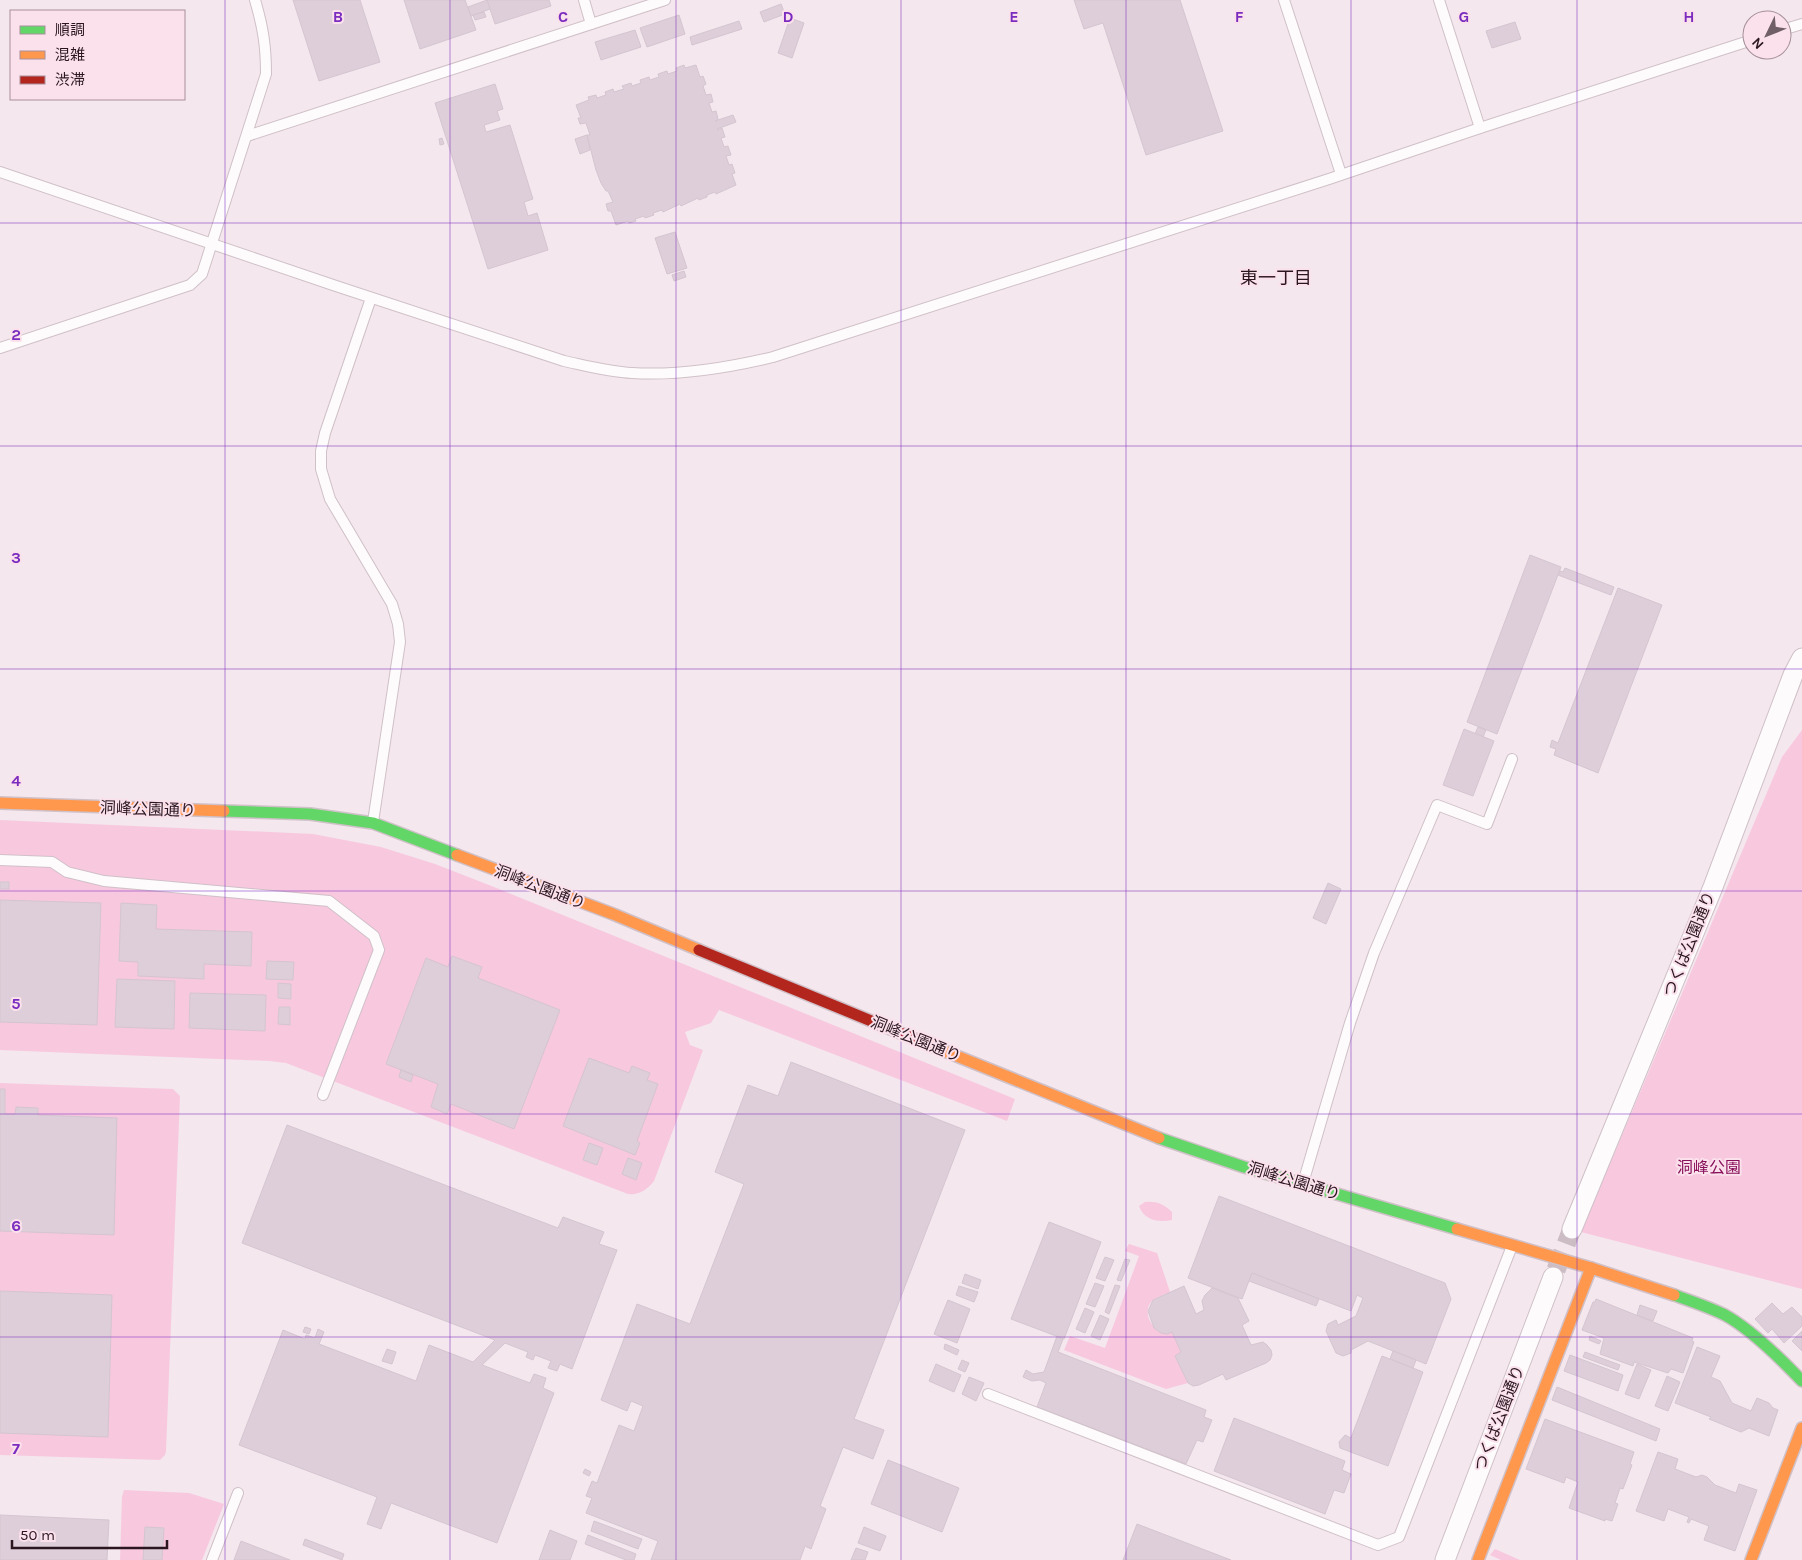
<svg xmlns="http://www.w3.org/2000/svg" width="1802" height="1560" viewBox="0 0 1802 1560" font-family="Karla,'Noto Sans JP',sans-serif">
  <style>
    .green { fill: #f8c8df }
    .building { fill: #deced9; stroke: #d4c5d0 }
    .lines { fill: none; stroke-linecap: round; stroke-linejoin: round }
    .street-tunnel { stroke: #ccbdc4; stroke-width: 19; stroke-dasharray: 19 9; stroke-linecap: butt }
    .lane-casing { stroke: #d0c0c8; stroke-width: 12 }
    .street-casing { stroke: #d0c0c8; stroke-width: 21 }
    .fast-casing { stroke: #d0c0c8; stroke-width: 14 }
    .slow-casing { stroke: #d0c0c8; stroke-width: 14 }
    .jam-casing { stroke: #d0c0c8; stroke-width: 14 }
    .lane { stroke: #fdfbfc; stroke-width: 10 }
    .street { stroke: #fdfbfc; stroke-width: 19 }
    .fast { stroke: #63d668; stroke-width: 11 }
    .slow { stroke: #ff974d; stroke-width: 11 }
    .jam { stroke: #b3261e; stroke-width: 11 }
    .grid { fill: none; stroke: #7b2cbf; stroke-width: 1; stroke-opacity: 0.55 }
    .labels { text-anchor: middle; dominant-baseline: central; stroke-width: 4; stroke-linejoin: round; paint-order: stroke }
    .street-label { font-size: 16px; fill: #2b1620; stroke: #fae1ec }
    .park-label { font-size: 16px; fill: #880f59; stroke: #fae1ec }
    .neighbourhood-label { font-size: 18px; fill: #2b1620; stroke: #fae1ec }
    .grid-label { font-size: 16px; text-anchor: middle; font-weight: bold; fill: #7b2cbf; stroke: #fae1ec; stroke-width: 4; stroke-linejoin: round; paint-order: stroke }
  </style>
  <rect width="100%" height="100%" fill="#f4e7ed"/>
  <g class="green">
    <path d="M1802 730V1289L1581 1232 1782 757Z"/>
    <path d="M0 820 313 834 381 847 435 864 494 887 1015 1099 1007 1121 719 1010 711 1023 685 1032 690 1045 703 1050 654 1181C647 1190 639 1195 628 1194L286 1063 270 1061 0 1050Z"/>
    <path d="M0 1083 173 1089 180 1096 166 1451 165 1455 160 1460 0 1455Z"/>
    <path d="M1145 1202C1156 1201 1164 1204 1172 1212V1220C1158 1223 1144 1220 1139 1206Z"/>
    <path d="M1129 1244 1157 1253 1170 1292C1165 1295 1156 1297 1152 1301 1140 1313 1155 1337 1172 1332L1181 1352 1175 1356 1188 1383 1166 1389 1064 1350 1070 1336 1105 1348 1139 1256 1125 1251Z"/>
    <path d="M124 1490 189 1493 224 1504 202 1560H120L122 1497Z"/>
    <path d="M1495 1549 1520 1560H1501L1490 1555Z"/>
  </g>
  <g class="building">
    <path d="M293 0H360L380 62 319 81Z"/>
    <path d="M404 0H465L476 30 420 49Z"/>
    <path d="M487 0H549L551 6 495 24Z"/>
    <path d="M487 0 490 9 471 16 468 7Z"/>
    <path d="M1074 0H1180L1223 131 1146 155 1103 23 1084 29Z"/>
    <path d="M781 4 785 14 764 22 760 12Z"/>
    <path d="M484 12 486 17 475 20 473 15Z"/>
    <path d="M679 15 685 34 647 47 640 28Z"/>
    <path d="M790 18 804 23 792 58 778 53Z"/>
    <path d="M739 21 742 29 692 45 690 37Z"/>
    <path d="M1515 22 1521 39 1492 48 1486 31Z"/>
    <path d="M635 30 641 47 601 60 595 42Z"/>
    <path d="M684 65 685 68 696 65 700 77 703 76 706 84 703 86 706 95 711 94 713 102 709 103 712 112 716 111 718 119 715 121 733 115 736 122 717 129 718 130 722 128 725 137 721 138 724 147 728 146 731 155 726 156 729 165 732 164 735 173 732 174 736 185 716 194 715 192 707 195V197L699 200 698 198 681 206 680 204 663 212 662 210 653 213 654 215 645 218 644 216 635 219 636 221 629 223 628 221 616 225 611 211H608L606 204 613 202 608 191H606L601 183 596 170 587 135H590L586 123 580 124 578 118H581L576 105 589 100 588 97 596 95 597 98 606 95 605 92 613 89 614 92 624 89 622 86 631 83 632 86 641 83 640 80 649 77 650 80 659 77 658 74 667 71 668 74 677 71 676 68Z"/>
    <path d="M495 84 503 109 497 111 500 120 484 125 486 132 510 125 533 199 524 202 528 216 537 213 548 250 488 269 435 103Z"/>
    <path d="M587 135 590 150 580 154 575 139Z"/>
    <path d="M442 138 444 144 440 145 439 139Z"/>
    <path d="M675 232 687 268 667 274 655 238Z"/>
    <path d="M684 271 686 277 674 281 672 275Z"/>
    <path d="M1530 555 1561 567 1497 734 1467 722Z"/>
    <path d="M1565 568 1614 587 1611 595 1558 575 1560 571 1563 572Z"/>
    <path d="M1618 588 1662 605 1598 773 1554 755 1556 749 1550 747 1552 740 1558 743Z"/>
    <path d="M1478 727 1486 730 1483 737 1475 734Z"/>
    <path d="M1464 729 1494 741 1473 796 1443 785Z"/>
    <rect x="0" y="882" width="9" height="7"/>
    <path d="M1328 883 1341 889 1326 924 1313 918Z"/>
    <path d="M0 900 101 903 97 1025 0 1022Z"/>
    <path d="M121 903 157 905 156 929 252 932 251 966 204 964V979L138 976V962L119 961Z"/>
    <path d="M452 956 482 967 478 978 560 1010 514 1129 451 1104 447 1114 431 1107 438 1084 386 1064 426 958 448 967Z"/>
    <path d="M267 961 294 962 293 980 266 979Z"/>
    <path d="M117 979 175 981 174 1029 115 1027Z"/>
    <path d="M278 983 291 984V999L278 998Z"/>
    <path d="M190 993 266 995 265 1031 189 1028Z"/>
    <path d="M279 1007H290V1025L278 1024Z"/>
    <path d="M589 1058 629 1073 632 1066 650 1073 647 1080 658 1084 637 1141 640 1143 635 1155 563 1126Z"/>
    <path d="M791 1062 965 1130 854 1419 884 1430 873 1459 843 1447 820 1506 826 1509 811 1549 805 1546 800 1560H651L658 1541 586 1513 592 1498 586 1496 592 1481 597 1483 619 1425 634 1431 643 1406 631 1401 627 1411 601 1400 637 1304 690 1324 744 1184 715 1172 748 1085 778 1096Z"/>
    <path d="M401 1070 413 1075 411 1082 399 1077Z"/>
    <path d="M0 1089H5V1114H15L16 1107 38 1108V1115L117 1118 114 1235 0 1231Z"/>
    <path d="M287 1125 558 1228 563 1217 604 1232 599 1244 617 1250 572 1369 560 1364 557 1371 548 1368 551 1361 535 1355 533 1360 526 1357 528 1352 505 1343 482 1365 530 1383 534 1374 546 1378 543 1388 554 1393 497 1543 391 1503 381 1529 367 1524 377 1497 239 1445 283 1330 305 1339 306 1335 315 1338 318 1329 324 1332 319 1344 416 1381 429 1345 473 1362 495 1340 242 1243Z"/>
    <path d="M589 1143 603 1148 597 1165 583 1160Z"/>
    <path d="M628 1158 642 1163 636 1180 622 1174Z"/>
    <path d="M1219 1196 1445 1283 1451 1299 1426 1364 1368 1341 1351 1350V1353L1343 1356 1336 1353 1326 1331 1328 1324 1336 1320 1338 1325 1356 1316 1363 1298 1357 1295 1351 1311 1252 1273 1242 1299 1188 1278Z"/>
    <path d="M1049 1222 1101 1242 1064 1339 1011 1319Z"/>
    <path d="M1105 1257 1114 1260 1105 1281 1096 1278Z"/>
    <path d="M1125 1259 1130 1260 1121 1281 1117 1280Z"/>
    <path d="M1252 1273 1319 1299 1316 1306 1249 1281Z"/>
    <path d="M965 1274 981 1280 978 1289 962 1283Z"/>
    <path d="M1095 1283 1104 1286 1095 1307 1086 1304Z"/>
    <path d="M1115 1285 1120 1286 1109 1314 1105 1312Z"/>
    <path d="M959 1286 978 1292 974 1302 956 1295Z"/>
    <path d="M1184 1286 1196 1314 1204 1310 1202 1301 1205 1295 1212 1288 1238 1298 1249 1321 1242 1325 1251 1345 1263 1342 1267 1345 1271 1350 1272 1355 1270 1360 1266 1363 1226 1380 1223 1374 1199 1385 1193 1386 1188 1383 1175 1356 1181 1352 1172 1332 1167 1334 1161 1333 1154 1328 1148 1311 1153 1300Z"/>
    <path d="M0 1291 112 1295 108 1437 0 1433Z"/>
    <path d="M1596 1299 1693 1338 1692 1341 1694 1342 1683 1373 1671 1369 1668 1373 1634 1362 1633 1366 1600 1354 1604 1338 1582 1330 1593 1302H1595Z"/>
    <path d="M948 1300 970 1309 957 1343 934 1334Z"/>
    <path d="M1772 1303 1783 1314 1792 1307 1802 1317V1326L1784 1343 1772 1329 1768 1333 1755 1319Z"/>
    <path d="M1640 1305 1657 1311 1653 1321 1637 1315Z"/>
    <path d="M1085 1308 1094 1312 1085 1333 1076 1329Z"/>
    <path d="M1100 1315 1109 1319 1100 1340 1091 1336Z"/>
    <path d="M305 1327 311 1329 309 1334 303 1332Z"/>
    <path d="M1802 1331V1351L1792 1341Z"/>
    <path d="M1057 1336 1063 1339 1058 1352 1206 1410 1204 1417 1212 1420 1203 1442 1197 1440 1186 1464 1037 1407 1046 1383 1040 1380 1032 1381 1023 1377 1026 1370 1033 1374 1044 1372Z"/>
    <path d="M1590 1336 1601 1341 1599 1344 1589 1340Z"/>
    <path d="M945 1344 959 1350 957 1355 944 1349Z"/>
    <path d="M1697 1347 1720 1356 1711 1377 1720 1381 1732 1403 1751 1411 1757 1398 1769 1403 1773 1408 1778 1410 1769 1436 1749 1428 1741 1432 1709 1419 1711 1417 1675 1403Z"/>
    <path d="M387 1349 396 1352 392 1364 382 1361Z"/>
    <path d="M1393 1351 1416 1360 1413 1368 1390 1359Z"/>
    <path d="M1585 1352 1620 1365 1618 1370 1583 1357Z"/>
    <path d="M1570 1355 1623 1375 1618 1391 1564 1371Z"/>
    <path d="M1382 1356 1423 1372 1388 1466 1340 1448 1339 1442 1345 1435 1351 1438Z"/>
    <path d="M962 1360 969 1363 965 1372 958 1369Z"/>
    <path d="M936 1364 961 1375 954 1392 929 1381Z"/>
    <path d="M1637 1364 1651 1370 1639 1399 1625 1394Z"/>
    <path d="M1667 1376 1680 1382 1668 1411 1655 1406Z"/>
    <path d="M969 1377 984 1383 976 1401 962 1394Z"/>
    <path d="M1557 1387 1660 1429 1656 1441 1552 1400Z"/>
    <path d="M1234 1418 1345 1461 1342 1470 1351 1474 1344 1493 1334 1490 1325 1514 1214 1471Z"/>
    <path d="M1545 1419 1634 1452 1630 1464 1632 1465 1623 1489 1620 1488 1615 1503 1618 1504 1612 1521 1605 1519V1521L1569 1508 1578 1482 1566 1477 1564 1483 1526 1469Z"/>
    <path d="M1658 1452 1678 1459 1675 1469 1696 1477 1702 1475 1707 1477 1715 1485 1736 1493 1739 1484 1757 1490 1735 1551 1704 1540 1709 1526 1691 1519 1689 1523 1687 1522 1689 1517 1668 1509 1664 1521 1636 1511Z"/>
    <path d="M888 1460 959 1488 942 1532 871 1504Z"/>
    <path d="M585 1469 591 1472 589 1476 583 1473Z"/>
    <path d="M0 1515 109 1520 107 1560H0Z"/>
    <path d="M594 1521 642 1539 638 1549 591 1531Z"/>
    <path d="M1137 1524 1231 1560H1123Z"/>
    <path d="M145 1527 164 1528 162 1560H143Z"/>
    <path d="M864 1527 886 1536 880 1551 858 1543Z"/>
    <path d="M550 1530 577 1541 570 1560H539Z"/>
    <path d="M588 1535 636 1554 634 1560H626L585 1544Z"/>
    <path d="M305 1539 344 1554 342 1560 303 1545Z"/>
    <path d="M241 1541 290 1560H234Z"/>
    <path d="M856 1548 868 1552 865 1560H851Z"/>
  </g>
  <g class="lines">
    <path class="street-tunnel" d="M1556 1270 1572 1229"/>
    <defs>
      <g id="lane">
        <path d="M584 0 591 24"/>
        <path d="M1284 0 1341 174"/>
        <path d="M1439 0 1480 128"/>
        <path d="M1782 30 1802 24"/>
        <path d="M247 136 665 0"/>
        <path d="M0 172 336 286 564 361C587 366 609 372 632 373 680 376 727 368 773 357L1329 179 1480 128 1752 40"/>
        <path d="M371 298 325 433 321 451V469L330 499 392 604 398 624 400 642 373 822"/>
        <path d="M0 348 190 285 202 274 266 74C266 46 263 27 255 0"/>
        <path d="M0 860 52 862 67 872 104 881 329 901 374 936 379 950 323 1095"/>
        <path d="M1303 1183 1350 1023 1374 953 1437 805 1487 824 1512 759"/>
        <path d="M988 1394 1378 1545 1399 1537 1512 1246"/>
        <path d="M212 1560 238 1493"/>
      </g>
      <g id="street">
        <path d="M1572 1229 1713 887 1793 675 1802 658"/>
        <path d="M1445 1560 1553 1277"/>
      </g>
      <g id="fast">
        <path d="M224 811 310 814 373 823 457 855"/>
        <path d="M1159 1138 1244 1167 1457 1229"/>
        <path d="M1674 1295C1691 1301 1709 1307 1725 1315 1752 1330 1781 1359 1802 1381"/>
      </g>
      <g id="slow">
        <path d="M0 803 224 811"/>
        <path d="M457 855 613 914 699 950"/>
        <path d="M927 1044 1159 1138"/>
        <path d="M1457 1229 1591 1268 1674 1295"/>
        <path d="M1478 1560 1591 1268"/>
        <path d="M1751 1560 1802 1428"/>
      </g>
      <path id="jam" d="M699 950 927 1044"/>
    </defs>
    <use href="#lane" class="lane-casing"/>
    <use href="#street" class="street-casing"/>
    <use href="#fast" class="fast-casing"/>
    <use href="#slow" class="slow-casing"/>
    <use href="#jam" class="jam-casing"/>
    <use href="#lane" class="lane"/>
    <use href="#street" class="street"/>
    <use href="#fast" class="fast"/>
    <use href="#slow" class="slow"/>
    <use href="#jam" class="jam"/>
  </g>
  <path class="grid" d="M225 0V1560M450 0V1560M676 0V1560M901 0V1560M1126 0V1560M1351 0V1560M1577 0V1560M0 223H1802M0 446H1802M0 669H1802M0 891H1802M0 1114H1802M0 1337H1802"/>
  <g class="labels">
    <g class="street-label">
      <text transform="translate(148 809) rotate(2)">洞峰公園通り</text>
      <text transform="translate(540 887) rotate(21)">洞峰公園通り</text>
      <text transform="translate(1689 944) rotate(-68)">つくば公園通り</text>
      <text transform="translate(916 1039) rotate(22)">洞峰公園通り</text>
      <text transform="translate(1294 1181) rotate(17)">洞峰公園通り</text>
      <text transform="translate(1499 1418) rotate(-69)">つくば公園通り</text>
    </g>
    <g class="park-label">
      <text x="1709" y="1167">洞峰公園</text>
    </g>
    <g class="neighbourhood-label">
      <text x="1276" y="278">東一丁目</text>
    </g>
  </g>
  <g class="grid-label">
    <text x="338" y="22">B</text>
    <text x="563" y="22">C</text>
    <text x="788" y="22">D</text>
    <text x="1014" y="22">E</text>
    <text x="1239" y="22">F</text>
    <text x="1464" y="22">G</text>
    <text x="1689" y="22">H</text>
    <text x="16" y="340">2</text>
    <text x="16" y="563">3</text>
    <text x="16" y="786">4</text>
    <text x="16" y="1009">5</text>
    <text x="16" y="1231">6</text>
    <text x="16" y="1454">7</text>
  </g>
  <rect x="10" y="10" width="175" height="90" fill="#fae1ec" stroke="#a7909a"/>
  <rect x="20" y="26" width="25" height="8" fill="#63d668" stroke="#a7909a"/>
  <text x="55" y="35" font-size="15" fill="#2b1620">順調</text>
  <rect x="20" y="51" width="25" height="8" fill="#ff974d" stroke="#a7909a"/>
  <text x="55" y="60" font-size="15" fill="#2b1620">混雑</text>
  <rect x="20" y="76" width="25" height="8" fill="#b3261e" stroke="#a7909a"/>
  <text x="55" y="85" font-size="15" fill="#2b1620">渋滞</text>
  <g transform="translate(1767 35) rotate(227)"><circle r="24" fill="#fae1ec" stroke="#a7909a"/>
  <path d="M0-4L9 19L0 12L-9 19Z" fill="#715f68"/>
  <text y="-8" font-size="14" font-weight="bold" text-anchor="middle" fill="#2b1620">N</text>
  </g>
  <path d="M12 1540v8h155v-8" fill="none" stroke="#2b1620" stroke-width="2.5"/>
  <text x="20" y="1540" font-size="15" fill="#2b1620" stroke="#fae1ec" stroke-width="4" paint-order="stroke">50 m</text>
</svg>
